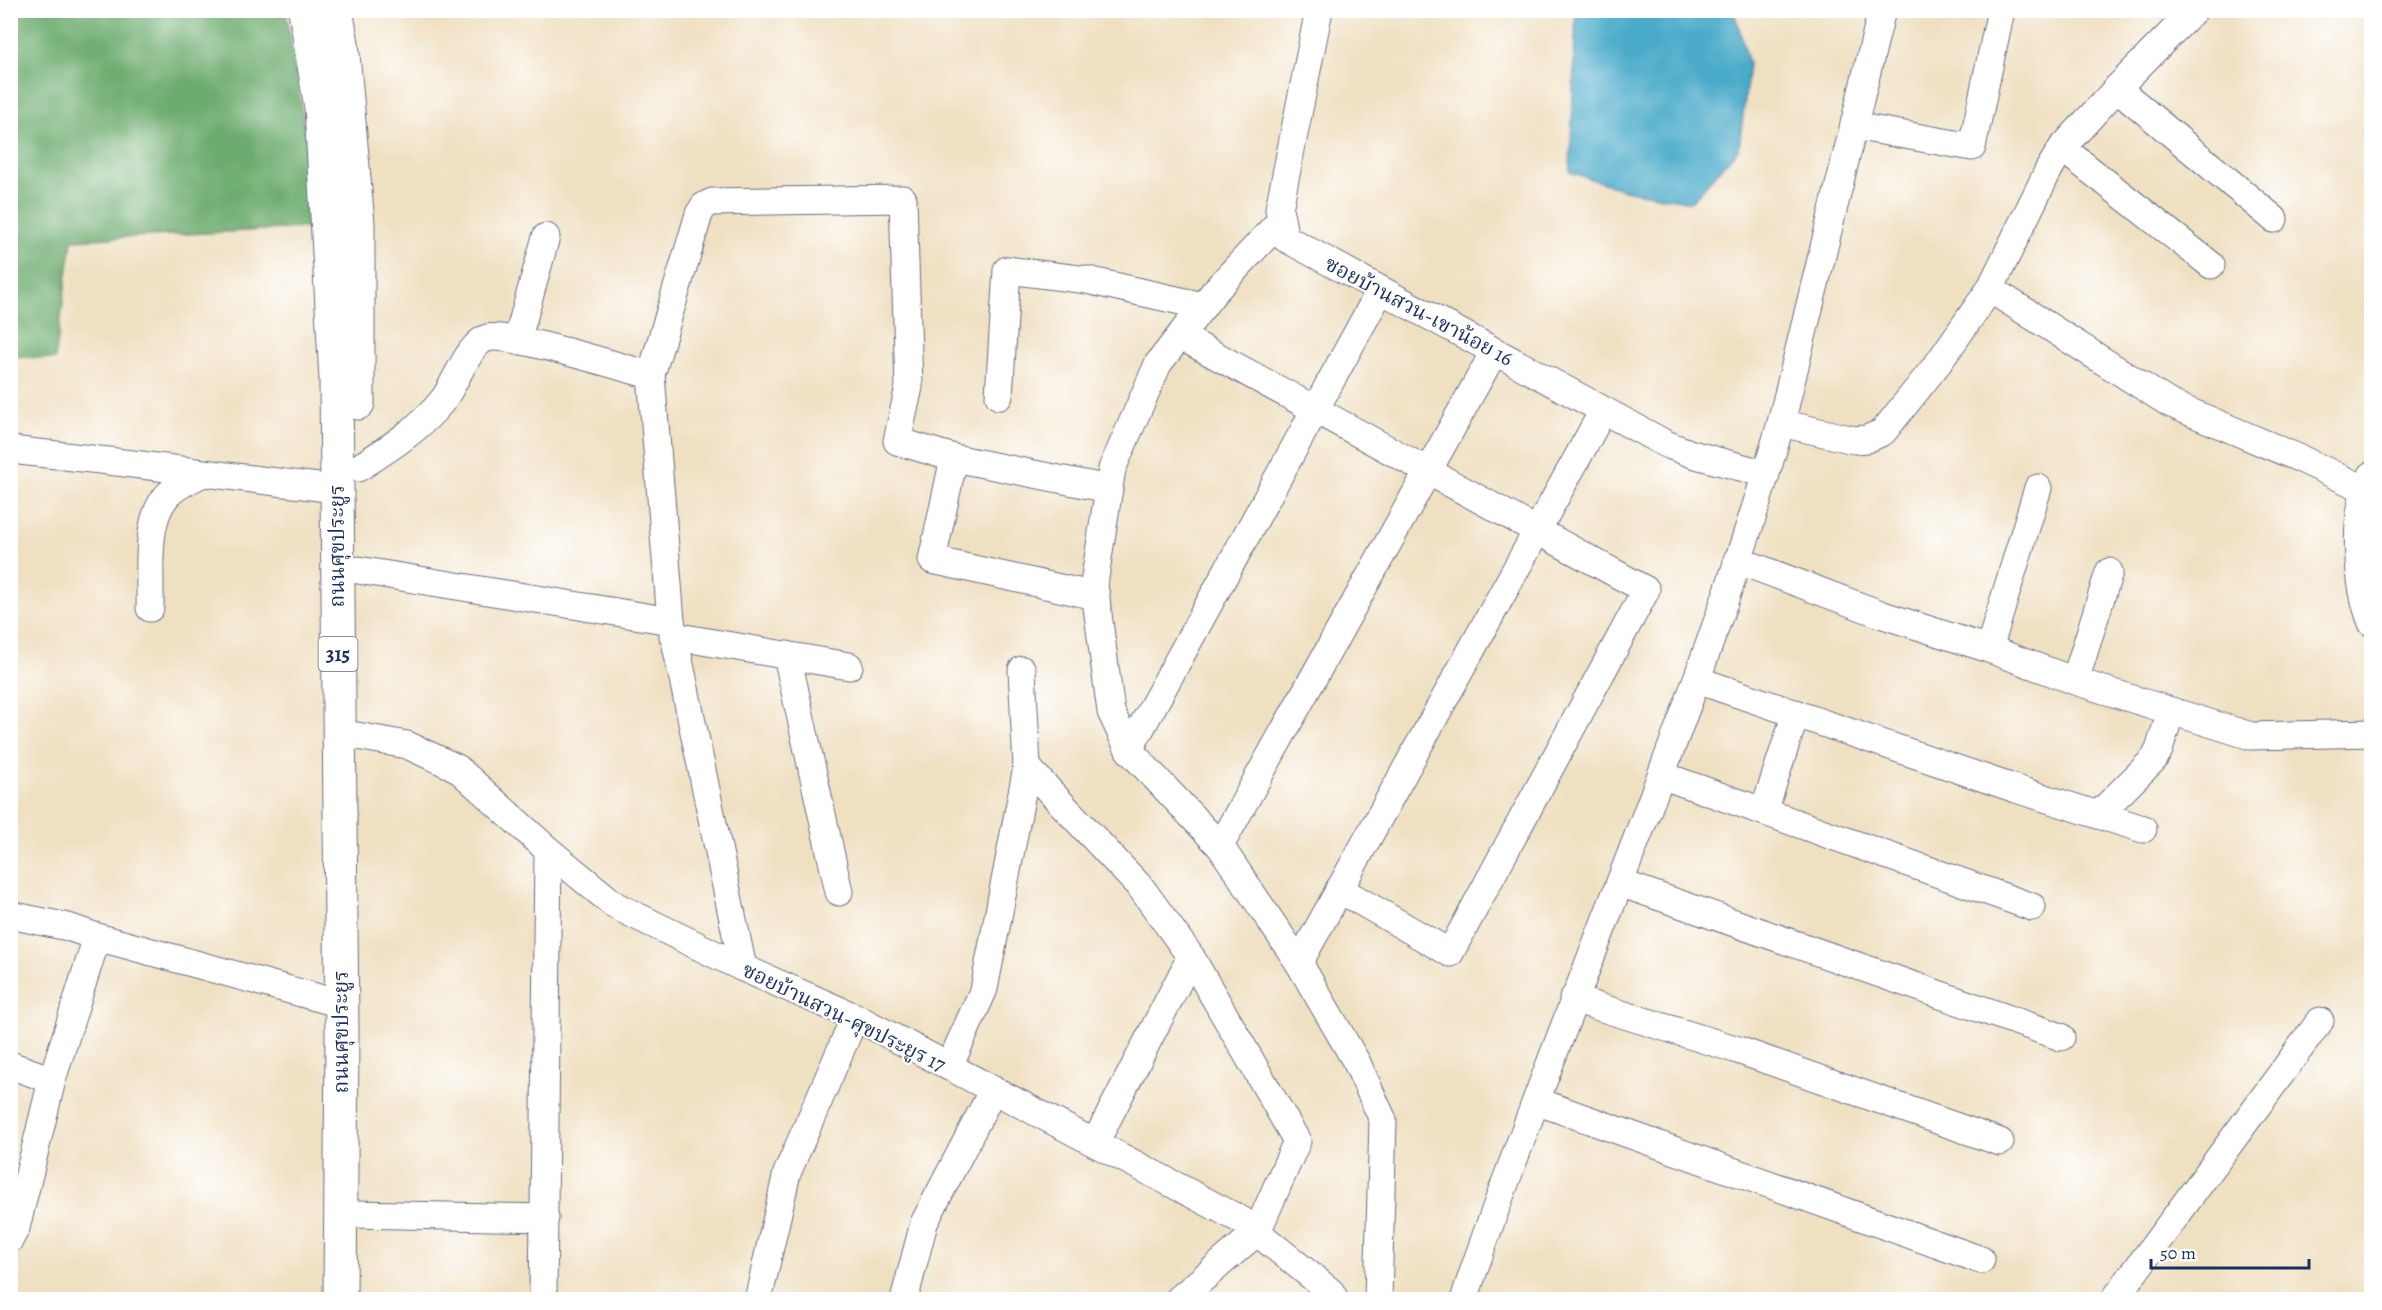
<svg xmlns="http://www.w3.org/2000/svg" width="2382" height="1310" viewBox="0 0 2382 1310" font-family="Alegreya,'Noto Serif Thai',serif">
  <style>
    .forest { fill: #6dac6e; stroke: #446e66; stroke-width: 1.5 }
    .water { fill: #49aac9; stroke: #326c94; stroke-width: 1.5 }
    .lines { fill: none; stroke-linecap: round; stroke-linejoin: round }
    .minor-casing { stroke: #666d81; stroke-width: 29 }
    .major-casing { stroke: #666d81; stroke-width: 35 }
    .minor { stroke: #fff; stroke-width: 27 }
    .major { stroke: #fff; stroke-width: 33 }
    .labels { text-anchor: middle; dominant-baseline: central; stroke-width: 4.5; stroke-linejoin: round; paint-order: stroke }
    .shield { fill: #fff; stroke: #5f6d8e; stroke-width: 1.5 }
    .shield-label { font-size: 20px; font-weight: bold; fill: #1b2f5e }
    .street-label { font-size: 21px; fill: #1b2f5e; stroke: #fff }
  </style>
  <rect width="100%" height="100%" fill="#fff"/>
  <filter id="ink" filterUnits="userSpaceOnUse"><feTurbulence type="fractalNoise" baseFrequency=".0167" numOctaves="2"/><feDisplacementMap in="SourceGraphic" scale="12" xChannelSelector="R" yChannelSelector="G"/><feConvolveMatrix kernelMatrix="1 2 1 2 8 2 1 2 1" color-interpolation-filters="sRGB"/></filter>
  <filter id="wash" filterUnits="userSpaceOnUse"><feTurbulence type="fractalNoise" baseFrequency=".008" numOctaves="4" result="noise"/><feDisplacementMap in="SourceGraphic" scale="24" xChannelSelector="R" yChannelSelector="G"/><feGaussianBlur stdDeviation="1.35" result="paint"/><feColorMatrix in="noise" values="0 0 0 0 0 0 0 0 0 0 0 0 0 0 0 0 0 1.4 0 .05"/><feComposite in="paint" operator="in"/></filter>
  <g filter="url(#wash)">
    <rect width="100%" height="100%" fill="#f0e0c2"/>
    <path class="forest" d="M10 11H286L320 227 72 240 55 359 11 356Z"/>
    <path class="water" d="M1576 11H1734L1749 64 1739 148 1691 202 1624 190 1570 172Z"/>
  </g>
  <g filter="url(#ink)">
    <g class="lines">
      <defs>
        <g id="minor">
          <path d="M1319 10 1279 209 1285 238 1666 444 1692 454 1766 474"/>
          <path d="M2117 88 2274 219"/>
          <path d="M1854 126 1972 147 2001 10"/>
          <path d="M2062 148 2211 265"/>
          <path d="M1281 220 1214 292 1158 364 1112 469 1094 584 1111 712 1129 750 1220 846 1299 963 1357 1063 1383 1120 1378 1300"/>
          <path d="M1990 289 2169 403 2301 459 2364 489"/>
          <path d="M1180 336 1646 590 1450 953 1339 889"/>
          <path d="M517 341 546 237"/>
          <path d="M999 396 1007 270 1087 280 1203 306"/>
          <path d="M1781 423 1854 440 1867 439 1883 432 1939 362 1990 289 2049 169 2062 148 2117 88 2194 10"/>
          <path d="M10 450C120 461 228 477 337 489"/>
          <path d="M954 458 932 560 1096 596"/>
          <path d="M358 468C388 449 420 429 443 400 455 385 468 344 487 338 508 332 623 368 651 375"/>
          <path d="M2372 475C2351 510 2357 586 2372 623"/>
          <path d="M2038 488 1989 649 2075 681 2251 736 2372 733"/>
          <path d="M1737 560 1883 615 1989 649"/>
          <path d="M358 570 671 621"/>
          <path d="M150 608C151 576 145 527 163 501 171 488 188 481 201 474"/>
          <path d="M673 636 849 666"/>
          <path d="M787 655 839 892"/>
          <path d="M1697 680 2016 789 2143 829"/>
          <path d="M2075 681 2109 572"/>
          <path d="M357 736 407 745 457 768 548 850 616 906 743 968 855 1017 1243 1221 1331 1292 1335 1300"/>
          <path d="M1129 750 1380 291"/>
          <path d="M1027 767 1142 889 1191 957 1297 1141 1257 1232 1178 1300"/>
          <path d="M1661 775 2032 907"/>
          <path d="M1764 811 1796 713"/>
          <path d="M2098 815 2154 759 2159 750 2171 711"/>
          <path d="M1220 846 1494 352"/>
          <path d="M1620 883 2061 1037"/>
          <path d="M10 915 68 927 97 937 341 1004"/>
          <path d="M1299 963 1603 411"/>
          <path d="M743 968 671 621 651 375 699 214 704 206 712 202 903 199 909 387 897 441 954 458 1109 489"/>
          <path d="M1573 999 1738 1050 2000 1142"/>
          <path d="M10 1065 52 1080"/>
          <path d="M949 1067 984 989 1027 767 1022 670"/>
          <path d="M1536 1101 1981 1260"/>
          <path d="M1095 1143 1191 957"/>
          <path d="M354 1214 545 1218"/>
          <path d="M10 1239 16 1228 52 1080 97 937"/>
          <path d="M543 1300 548 850"/>
          <path d="M758 1300 787 1173 855 1017"/>
          <path d="M904 1300 924 1223 993 1090"/>
          <path d="M1464 1300C1485 1234 1510 1170 1534 1106 1619 879 1714 656 1781 423L1882 10"/>
          <path d="M2114 1300 2320 1021"/>
        </g>
        <g id="major">
          <path d="M305 10 321 108 336 379 342 1032 340 1300"/>
          <path d="M336 10 342 43 358 224V403"/>
        </g>
      </defs>
      <use href="#minor" class="minor-casing"/>
      <use href="#major" class="major-casing"/>
      <use href="#minor" class="minor"/>
      <use href="#major" class="major"/>
    </g>
  </g>
  <g class="labels">
    <rect class="shield" x="318.5" y="637" width="39" height="34" rx="4.5"/>
    <g class="shield-label">
      <text x="338" y="654">315</text>
    </g>
    <g class="street-label">
      <text transform="translate(1419 311) rotate(28)">ซอยบ้านสวน-เขาน้อย 16</text>
      <text transform="translate(337 546) rotate(-90)">ถนนศุขประยูร</text>
      <text transform="translate(844 1017) rotate(26)">ซอยบ้านสวน-ศุขประยูร 17</text>
      <text transform="translate(341 1032) rotate(-90)">ถนนศุขประยูร</text>
    </g>
  </g>
  <rect width="2382" height="1310" fill="none" stroke="#fff" stroke-width="36"/>
  <path d="M2151 1259v9h158v-9" fill="none" stroke="#1b2f5e" stroke-width="3"/>
  <text x="2160" y="1259" font-size="18" fill="#1b2f5e" stroke="#ffffff" stroke-width="4.5" paint-order="stroke">50 m</text>
</svg>
